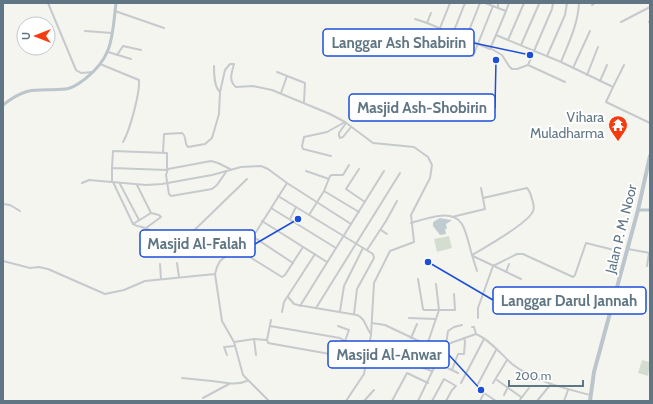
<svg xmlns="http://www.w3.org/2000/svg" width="653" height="404" viewBox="0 0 653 404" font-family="Cabin,sans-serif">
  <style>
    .green { fill: #d5ddd0 }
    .water { fill: #c1ccd1 }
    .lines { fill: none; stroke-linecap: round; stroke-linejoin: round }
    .street { stroke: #c6cacc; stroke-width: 2 }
    .secondary { stroke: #bcc5cb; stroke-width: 3 }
    .highway { stroke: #bcc5cb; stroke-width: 4 }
    .labels { text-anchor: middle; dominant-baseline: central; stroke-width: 4; stroke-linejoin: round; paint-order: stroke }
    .poi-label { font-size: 14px; fill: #607684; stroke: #fff; text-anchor: end }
    .street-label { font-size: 14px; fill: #607684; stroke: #fff }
    .leader { fill: none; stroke: #1d4ed8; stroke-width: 1.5 }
    .callout-dot { fill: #1d4ed8; stroke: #fff; stroke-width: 1.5 }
    .callout { fill: #fff; stroke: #1d4ed8; stroke-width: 1.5 }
    .callout-label { font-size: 15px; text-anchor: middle; font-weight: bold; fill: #607684 }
  </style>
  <rect width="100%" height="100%" fill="#f5f5f0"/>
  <g class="green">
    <path d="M449 236 452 248 437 252 434 239Z"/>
    <path d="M642 360 650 362 648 376 638 373Z"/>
  </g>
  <path class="water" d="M440 218 451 220V221L446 224 447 229H445L446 234 440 235 433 226V222Z"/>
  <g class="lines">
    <g class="street">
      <path d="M48 3 76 70 81 73 93 72"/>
      <path d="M485 3 506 11 496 35 561 62 611 86 613 87 606 102 650 123"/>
      <path d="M498 3V8"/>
      <path d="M553 3 552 9 528 65 565 82"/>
      <path d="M615 3H618"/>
      <path d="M592 5 595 3"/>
      <path d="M115 11 164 28"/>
      <path d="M506 11 509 3"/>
      <path d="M431 13 427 23 490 49 496 35"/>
      <path d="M415 19 427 23"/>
      <path d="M621 22 650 7"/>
      <path d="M649 22 650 21"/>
      <path d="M440 28 450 3"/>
      <path d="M85 31 112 33"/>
      <path d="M453 33 465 3"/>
      <path d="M466 38 480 3"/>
      <path d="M508 40 524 3"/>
      <path d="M444 45 473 56 493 6"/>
      <path d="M521 45 539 4"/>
      <path d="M490 48 502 55 509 66 512 69H517L528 65"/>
      <path d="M108 52 131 59"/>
      <path d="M117 55 123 46 141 50"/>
      <path d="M547 56 565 15 567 3"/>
      <path d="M561 62C569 42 578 24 579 3"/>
      <path d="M100 64 139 80C140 93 130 130 123 142"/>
      <path d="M214 66C214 74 214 87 220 92"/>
      <path d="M573 68 590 31"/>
      <path d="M277 72 305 83 304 102"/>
      <path d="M587 75 598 47"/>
      <path d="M600 81 607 65"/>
      <path d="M613 87 624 65"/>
      <path d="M281 93 287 76"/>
      <path d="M346 123 339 133V136L340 138 343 137 351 127"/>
      <path d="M163 153 164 134 182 133C187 136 184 144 188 147L205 144 212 138 219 114 220 92 225 70 230 64H234C232 72 228 81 236 87L253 86 272 90 330 114 345 122 373 143 414 147 428 157 432 165 430 178 411 215 414 242 390 251 374 283 371 335 364 374 346 401"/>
      <path d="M331 156 303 149 302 146 304 137 327 132 345 122"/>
      <path d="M359 169 346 189 365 202"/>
      <path d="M306 171 329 179"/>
      <path d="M226 172 217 185 212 189 171 196 169 194 166 175 168 169 211 161 218 163 230 169"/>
      <path d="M112 182V168L167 170V153L113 151 112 168"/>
      <path d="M113 182 133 224 151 213 159 215 161 217 146 228"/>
      <path d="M82 183 89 180 146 185 162 184 212 175 241 167 261 166 268 169 287 183 351 224"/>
      <path d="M120 184 139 220"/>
      <path d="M137 185 151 213"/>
      <path d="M324 191 359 212"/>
      <path d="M278 196 373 254 374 258 357 289 354 314"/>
      <path d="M3 204 10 205 20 211"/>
      <path d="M271 208 336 248"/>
      <path d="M309 215 324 191 330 176 332 175H343L349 165"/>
      <path d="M452 217 485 209 481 188"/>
      <path d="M290 219 296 207"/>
      <path d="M262 221 327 262"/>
      <path d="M411 223C425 219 452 208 462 224 467 233 469 245 472 255"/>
      <path d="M133 224C137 227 140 226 145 228 157 233 167 239 178 246L247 179"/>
      <path d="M381 230 387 234"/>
      <path d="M252 236 293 263"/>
      <path d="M238 247 253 259 282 277 285 275 303 247"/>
      <path d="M628 249 650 253"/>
      <path d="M367 250 386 221 397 201"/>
      <path d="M473 256 521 279"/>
      <path d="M3 261 30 268 39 267 48 269 105 294 124 290 145 281 215 274"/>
      <path d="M177 263 179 277"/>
      <path d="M160 264 161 279"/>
      <path d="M647 266 649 253"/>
      <path d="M477 271 472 255C484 248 529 223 533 211 535 207 533 203 532 199 531 195 530 191 527 188L483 198"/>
      <path d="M506 272 509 264"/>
      <path d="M418 279 423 309 424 310H455L454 294"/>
      <path d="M288 297 294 304 298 305 357 315C366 319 365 327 371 334"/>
      <path d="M300 306 384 171"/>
      <path d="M316 308 400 173"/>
      <path d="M340 311 344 286 363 248"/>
      <path d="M282 312 284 302 315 254"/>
      <path d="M409 318 436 319"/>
      <path d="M478 318V308L493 266 517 254H523L573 277 575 275 586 243 618 251"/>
      <path d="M372 323 385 325 442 352"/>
      <path d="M338 326 349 330 345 341"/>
      <path d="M472 327H474L476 334"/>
      <path d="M411 338 417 324"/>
      <path d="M254 339 256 355"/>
      <path d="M267 340 271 320"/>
      <path d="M234 342 254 339 267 340 268 343 341 356 345 341 340 338 270 326"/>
      <path d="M446 344 448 331 454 327 462 325"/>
      <path d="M427 345 439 310 436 284"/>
      <path d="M343 350 367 355"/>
      <path d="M227 355 224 347 235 346"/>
      <path d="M341 356 350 360V366"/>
      <path d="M412 359V364L432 371"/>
      <path d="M437 363 458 373"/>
      <path d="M452 370 458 354H464L465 342 464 338"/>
      <path d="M182 378C192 379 202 380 212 381 224 382 235 386 247 381"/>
      <path d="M497 380 521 397"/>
      <path d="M461 383 484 339"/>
      <path d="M493 383 507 360"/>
      <path d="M478 384 496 350"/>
      <path d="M504 395 508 387"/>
      <path d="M203 398 229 384"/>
      <path d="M269 401 243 375 234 342 222 321 215 274 217 267 220 261 256 232 287 183"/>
      <path d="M364 401 374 390"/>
      <path d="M392 401 407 373 428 383"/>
      <path d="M418 401 445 345 476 334C490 340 501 354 512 364 534 381 563 388 590 395"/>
      <path d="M432 401 444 379 456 386 452 390 446 401"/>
      <path d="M480 401 484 393 496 401"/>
      <path d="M519 401 529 388"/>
      <path d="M537 401 551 384"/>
      <path d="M564 401 568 390"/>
    </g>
    <g class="secondary">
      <path d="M3 105C29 84 38 92 66 89 74 88 79 83 85 79 114 56 112 36 116 3"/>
      <path d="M638 210H650"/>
    </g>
    <path class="highway" d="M590 401 594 372 638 210 650 156"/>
  </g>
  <defs>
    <symbol id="temple-pin" viewBox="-11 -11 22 30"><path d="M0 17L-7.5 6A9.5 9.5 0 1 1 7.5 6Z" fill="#f53c10" stroke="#fff"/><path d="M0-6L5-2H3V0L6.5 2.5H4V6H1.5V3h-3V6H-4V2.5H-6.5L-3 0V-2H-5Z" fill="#fff"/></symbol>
  </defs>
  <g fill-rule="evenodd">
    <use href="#temple-pin" x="607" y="114" width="22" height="30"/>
  </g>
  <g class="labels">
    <g class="poi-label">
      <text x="604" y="117">Vihara<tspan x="604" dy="16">Muladharma</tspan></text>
    </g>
    <g class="street-label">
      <text transform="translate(621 229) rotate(-76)">Jalan P. M. Noor</text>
    </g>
  </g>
  <path class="leader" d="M530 55L474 43M496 60L495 108M298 219L255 244M428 262L493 300M481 390L449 355"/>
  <g class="callout-dot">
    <circle cx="530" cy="55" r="4"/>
    <circle cx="496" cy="60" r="4"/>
    <circle cx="298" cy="219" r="4"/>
    <circle cx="428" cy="262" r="4"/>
    <circle cx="481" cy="390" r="4"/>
  </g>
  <g class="callout">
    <rect x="323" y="29" width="151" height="27" rx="4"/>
    <rect x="349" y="94" width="146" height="27" rx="4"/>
    <rect x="140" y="230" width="115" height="27" rx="4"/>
    <rect x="493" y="287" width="153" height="27" rx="4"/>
    <rect x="328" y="341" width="121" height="27" rx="4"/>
  </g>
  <g class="callout-label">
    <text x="399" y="48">Langgar Ash Shabirin</text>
    <text x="422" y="113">Masjid Ash-Shobirin</text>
    <text x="197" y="249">Masjid Al-Falah</text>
    <text x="569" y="306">Langgar Darul Jannah</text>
    <text x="389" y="360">Masjid Al-Anwar</text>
  </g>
  <rect width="653" height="404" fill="none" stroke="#607684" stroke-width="8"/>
  <g transform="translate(36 36) rotate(270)"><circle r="19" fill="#ffffff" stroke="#bfc8ce"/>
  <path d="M0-3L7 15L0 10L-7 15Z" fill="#f53c10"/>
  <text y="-6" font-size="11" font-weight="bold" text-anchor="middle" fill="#607684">U</text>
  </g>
  <path d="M509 380v6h74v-6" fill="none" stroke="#607684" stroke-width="2"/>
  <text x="515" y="380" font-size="12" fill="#607684" stroke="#ffffff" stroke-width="3" paint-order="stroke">200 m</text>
</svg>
